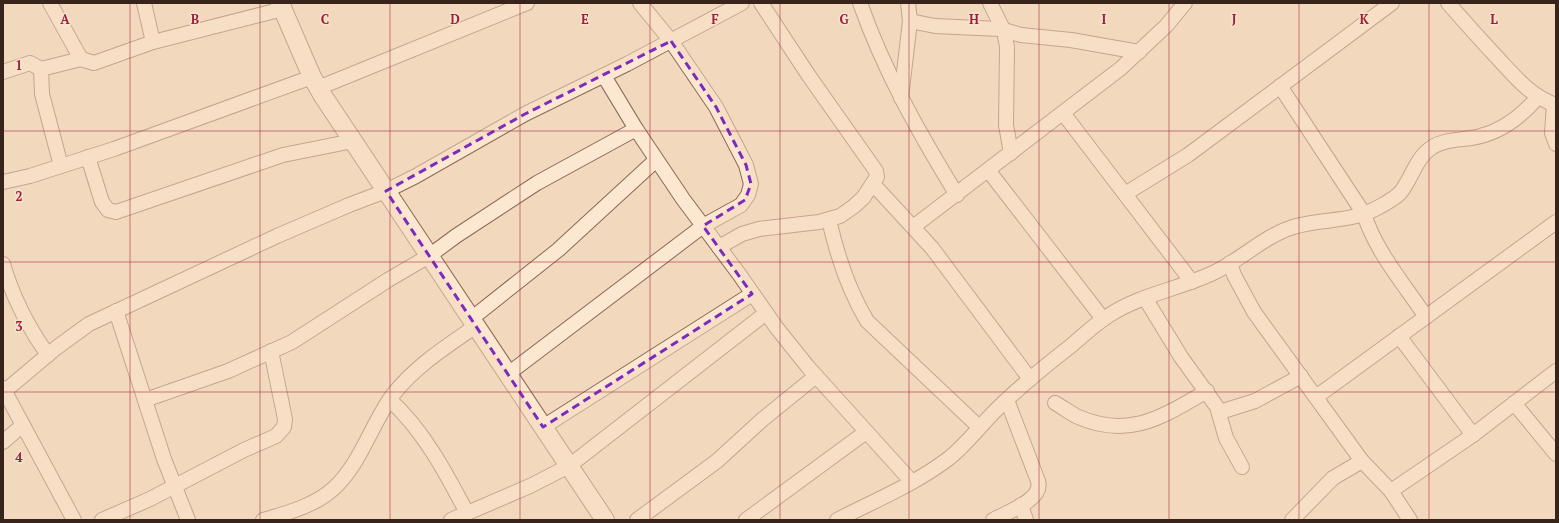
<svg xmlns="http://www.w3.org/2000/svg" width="1559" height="523" viewBox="0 0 1559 523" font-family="'PT Serif',serif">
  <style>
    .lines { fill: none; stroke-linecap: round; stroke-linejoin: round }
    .minor-casing { stroke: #8b6855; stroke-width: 16 }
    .tertiary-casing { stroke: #8b6855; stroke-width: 20 }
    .minor { stroke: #fce7d1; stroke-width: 14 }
    .tertiary { stroke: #fce7d1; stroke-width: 18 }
    .marked { fill: none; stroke: #7b2cbf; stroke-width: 3; stroke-dasharray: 8 5; stroke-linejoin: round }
    .grid { fill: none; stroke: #a02038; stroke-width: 1; stroke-opacity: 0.55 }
    .grid-label { font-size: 13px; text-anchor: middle; font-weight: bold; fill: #a02038; stroke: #f8e4ce; stroke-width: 3; stroke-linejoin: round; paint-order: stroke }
  </style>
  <rect width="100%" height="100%" fill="#f2d9be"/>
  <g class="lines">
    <defs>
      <g id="minor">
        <path d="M50 3 81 59"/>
        <path d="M144 3 153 42"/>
        <path d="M860 3C884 71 919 133 957 195"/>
        <path d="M990 3 1004 31 1007 47 1006 125 1011 153"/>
        <path d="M1448 3C1463 20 1478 37 1493 53 1512 73 1529 96 1556 105"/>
        <path d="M910 21 935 26 1000 29 1021 35 1071 40 1139 52"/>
        <path d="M41 69 42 94 61 166"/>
        <path d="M3 72 30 63 41 69 81 59 94 63 153 42 283 9"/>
        <path d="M604 76 636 129 683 199 739 274 776 327 808 367 912 482"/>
        <path d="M1280 86 1364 214C1376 252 1404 284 1426 317"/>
        <path d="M318 88 527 3"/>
        <path d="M901 98 910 21 908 3"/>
        <path d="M1554 105 1552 133 1556 144"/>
        <path d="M1063 113 1192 282"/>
        <path d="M88 157 102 202 108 210 116 212 283 155 353 141"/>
        <path d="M988 170 1103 319"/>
        <path d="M3 182 30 176 114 149 312 77"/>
        <path d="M873 184 932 248 1030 379"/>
        <path d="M1125 194 1188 155 1392 3"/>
        <path d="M829 220C837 255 849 291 867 321L979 427"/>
        <path d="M913 227 1120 69 1166 26 1185 3"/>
        <path d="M719 247 742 234 759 229 819 222 840 216 853 207 863 198 877 177 876 171 809 76 761 3"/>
        <path d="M1230 263 1234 275 1254 312 1362 461 1391 491 1410 520"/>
        <path d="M3 264C13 298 27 326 48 355"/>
        <path d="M1145 298 1181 357 1217 407 1226 438 1242 467"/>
        <path d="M116 311 164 459 188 520"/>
        <path d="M471 319 558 250 656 160"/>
        <path d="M1399 336 1473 435"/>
        <path d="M508 374 703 226 741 205 748 195 751 184 746 165 716 107 671 41 640 3"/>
        <path d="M3 388 74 520"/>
        <path d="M5 391 56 348 89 324 277 236 349 205 386 191 416 176 525 114 627 64 742 3"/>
        <path d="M1316 397 1556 222"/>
        <path d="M145 400 228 371 292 342 388 280 429 256 456 236 537 183 636 129"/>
        <path d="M390 400C424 431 446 473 467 513"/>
        <path d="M1055 403C1062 407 1069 412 1076 416 1129 440 1162 417 1207 391"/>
        <path d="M1514 403 1556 454"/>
        <path d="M1220 412 1255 401 1301 376"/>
        <path d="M543 427 752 294"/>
        <path d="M3 442 23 425"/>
        <path d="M1391 491 1473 435 1556 371"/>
        <path d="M1021 505 1026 520"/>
        <path d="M102 520 150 499 244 450 276 436 284 427 285 419 271 351"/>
        <path d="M263 520C287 513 314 506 333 489 360 465 371 425 392 396 414 367 447 346 476 326"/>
        <path d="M451 520 530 486 569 466 766 313"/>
        <path d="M637 520 717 461 763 419 816 376"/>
        <path d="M746 520 866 432"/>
        <path d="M837 520C874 501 915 484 948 459 965 446 980 426 995 411 1019 387 1045 366 1072 345 1084 335 1095 324 1108 316 1139 295 1179 289 1213 273 1241 260 1264 236 1293 227 1323 218 1350 223 1379 207 1386 203 1394 199 1400 193 1412 179 1415 159 1431 148 1442 140 1458 140 1471 138 1499 134 1520 118 1538 97"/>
        <path d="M993 520C1005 513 1044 500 1038 481L1007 400"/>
        <path d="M1292 520 1333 478 1362 461"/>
      </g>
      <path id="tertiary" d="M280 3 312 77 323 96 605 520"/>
    </defs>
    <use href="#minor" class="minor-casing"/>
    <use href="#tertiary" class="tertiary-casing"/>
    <use href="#minor" class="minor"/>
    <use href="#tertiary" class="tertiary"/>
  </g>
  <path d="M0 0H1559V523H0ZM671 41 716 107 746 165 751 184 745 200 703 226 752 294 543 427 386 191 525 114Z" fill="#f2d9be" fill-opacity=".55" fill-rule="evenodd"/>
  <path class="marked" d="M671 41 716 107 746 165 751 184 745 200 703 226 752 294 543 427 386 191 525 114Z"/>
  <path class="grid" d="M130 3V520M260 3V520M390 3V520M520 3V520M650 3V520M780 3V520M909 3V520M1039 3V520M1169 3V520M1299 3V520M1429 3V520M3 131H1556M3 262H1556M3 392H1556"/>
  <g class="grid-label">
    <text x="65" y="24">A</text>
    <text x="195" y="24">B</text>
    <text x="325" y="24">C</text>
    <text x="455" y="24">D</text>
    <text x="585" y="24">E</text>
    <text x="715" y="24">F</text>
    <text x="844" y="24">G</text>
    <text x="974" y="24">H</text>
    <text x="1104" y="24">I</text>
    <text x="1234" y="24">J</text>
    <text x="1364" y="24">K</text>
    <text x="1494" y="24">L</text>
    <text x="19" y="70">1</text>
    <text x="19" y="201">2</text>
    <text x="19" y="331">3</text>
    <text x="19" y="462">4</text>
  </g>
  <rect width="1559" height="523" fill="none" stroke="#39241b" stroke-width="8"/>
</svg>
